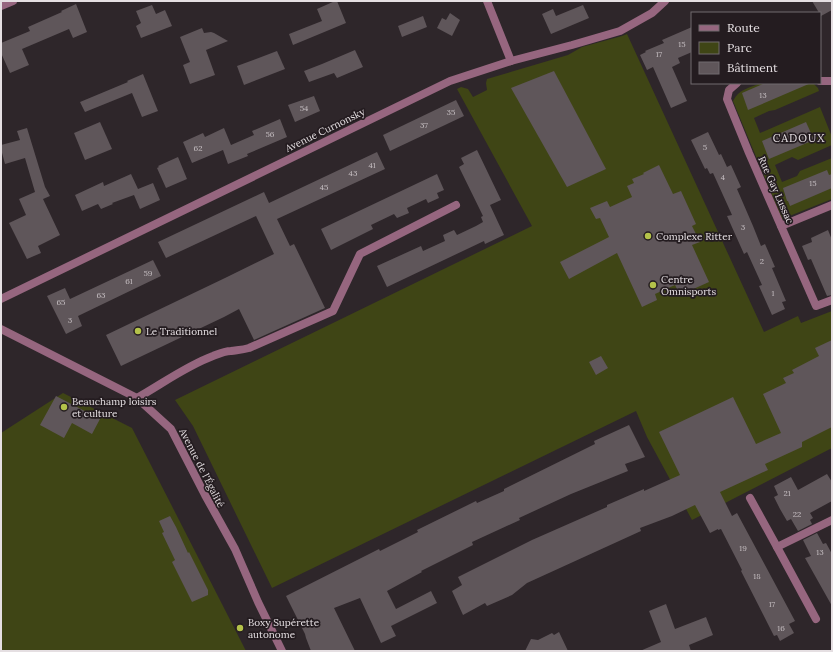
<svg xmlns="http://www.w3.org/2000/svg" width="833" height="652" viewBox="0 0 833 652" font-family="Lora,serif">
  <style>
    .green { fill: #3f4515 }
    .building { fill: #5f565a }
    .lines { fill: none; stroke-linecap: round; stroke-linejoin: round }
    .street { stroke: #96667f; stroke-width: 8 }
    .poi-dot { fill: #b4c24a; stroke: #241c20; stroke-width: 1.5 }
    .labels { text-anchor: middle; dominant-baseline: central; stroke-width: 3.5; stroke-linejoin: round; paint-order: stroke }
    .number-label { font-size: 8px; fill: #c4bdc0 }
    .street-label { font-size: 10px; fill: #e5dfe2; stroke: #241c20 }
    .poi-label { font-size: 10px; fill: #e5dfe2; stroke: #241c20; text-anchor: start }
    .neighbourhood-label { font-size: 11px; letter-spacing: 1px; fill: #e5dfe2; stroke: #241c20 }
  </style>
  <rect width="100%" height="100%" fill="#2e262a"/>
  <g class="green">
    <path d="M627 34 764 332 798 316 801 323 832 311V448L692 520 647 437 636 411 272 588 193 426 175 400 532 226 457 89 461 87 468 89 473 97 487 90 486 83 487 79 568 55 582 47 622 36Z"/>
    <path d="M761 83H813L818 88 819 91 775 110 769 111 754 118 760 133 820 107 832 137V145L798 160 792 157 775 165 782 182 797 176 800 171 832 158V199L782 219 733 101C739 89 749 88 761 83Z"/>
    <path d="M63 393 132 428 246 651H1V433Z"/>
  </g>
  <g class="building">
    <path d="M335 1H337L346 23 293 45 289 34 322 21 317 9Z"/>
    <path d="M812 1H832V10L821 16Z"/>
    <path d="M76 4 87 32 73 38 69 29 22 49 29 65 10 73 1 53V43L30 31 28 27 62 12 61 11Z"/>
    <path d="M152 5 156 14 165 10 172 26 141 38 136 26 141 23 136 11Z"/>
    <path d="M583 5 589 18 551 34 542 14 553 9 556 16Z"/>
    <path d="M450 13 460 20 452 36 437 28 442 18 446 20Z"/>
    <path d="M423 16 427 27 402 37 398 26Z"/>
    <path d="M692 27V52L678 58 680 63 672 67 687 101 671 108 653 67 647 70 640 55 646 52 645 51 664 43 662 40Z"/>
    <path d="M202 28 204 33 211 32 214 33 228 41 206 50 215 75 190 84 183 65 190 62 180 37Z"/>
    <path d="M355 50 363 67 337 78 334 73 309 82 304 71 322 64Z"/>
    <path d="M277 51 285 69 244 85 237 66Z"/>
    <path d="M554 71 606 169 567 187 511 88Z"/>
    <path d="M143 74 158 111 142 117 132 93 85 112 80 102 128 82 127 81Z"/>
    <path d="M765 83H811L748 110 742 93Z"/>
    <path d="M314 96 320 111 295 122 288 105Z"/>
    <path d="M456 100 464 116 390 151 383 135Z"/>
    <path d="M280 119 287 137 247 154 248 156 228 164 223 150 192 163 183 142 203 133 205 137 224 128 231 145 254 135 252 131Z"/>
    <path d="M100 122 112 149 85 160 74 133Z"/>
    <path d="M806 122 814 140 769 159 767 154 762 141Z"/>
    <path d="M27 128 45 187 50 196 43 199 60 235 38 246 41 253 27 259 9 223 26 215 19 199 35 192 25 158 5 164 1 149V145L20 140 17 131Z"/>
    <path d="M708 132 719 155 721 154 727 167 731 165 741 187 737 189 753 226 761 246 765 244 775 267 772 268 786 301 782 302 785 309 772 315 759 286 762 285 747 252 744 254 727 216 732 215 713 173 710 174 707 168 705 169 691 140Z"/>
    <path d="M477 150 501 200 490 205 504 235 485 244 484 241 387 287 377 266 421 246 423 251 445 241 443 235 454 230 457 235 476 226 483 222 481 217 483 216 459 167 464 164 461 158Z"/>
    <path d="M377 152 385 169 277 219 290 246 294 244 325 308 254 340 239 309 224 317 121 366 106 335 225 278 274 254 256 216 166 258 158 242 264 192 269 203Z"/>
    <path d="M178 157 187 179 166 188 157 168 159 167 158 166Z"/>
    <path d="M659 165 673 194 681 191 696 224 692 226 700 242 692 245 709 282 680 295 675 285 655 294 657 300 642 307 617 253 569 279 560 262 609 237 600 218 596 219 590 208 607 201 610 207 632 197 627 186 634 183 632 179 644 174 643 173Z"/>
    <path d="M827 170 829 175 832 174V188L790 206 788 201H787L783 188Z"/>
    <path d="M131 174 138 189 153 183 160 200 140 209 134 195 112 203 113 204 101 209 98 204 82 211 75 195 103 182 104 186Z"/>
    <path d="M437 174 444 190 437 193 439 198 428 203 426 199 407 208 409 213 397 218 394 214 371 225 373 229 331 250 321 229Z"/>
    <path d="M828 230 832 240V295L827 296 811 259 808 260 802 246 812 242 811 238Z"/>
    <path d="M153 260 161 276 78 316 82 326 66 334 47 296 65 288 70 299Z"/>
    <path d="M832 340V427L802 442V447L765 464 768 470 720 492 732 516 737 513 795 621 789 624 794 633 780 641 777 635 774 636 741 571 742 570 721 529 718 530V529L710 533 695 505 672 516 640 528 641 531 527 583 512 595 487 606 485 603 463 615 452 591 462 585 458 577 532 540 607 507V505L644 489V491L680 475 659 432 733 397 756 444 781 433 763 394 786 383 783 378 794 373 792 370 819 356 815 348Z"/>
    <path d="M601 356 608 368 596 375 589 362Z"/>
    <path d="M56 396 100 419 92 434 72 423 64 438 40 425Z"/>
    <path d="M629 425 645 457 625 464 628 471 571 494 519 518 520 520 472 542 473 545 421 571 422 572 387 591 396 609 431 591 437 603 391 626 396 636 381 643 360 598 334 608 355 651H311L306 638 305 634 286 596 379 549 380 551 418 532 417 530 476 501 477 503 504 491V489L595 444 594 441Z"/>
    <path d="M827 474 832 482V501L810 513 813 518 810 520 812 524 798 531 791 519 787 521 780 509 774 497 778 495 774 486 791 477 798 490Z"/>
    <path d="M170 516 176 527 188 553 189 552 208 590V595L192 602 172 562 175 560 162 533 164 532 159 521Z"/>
    <path d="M817 533 823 544 826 543 832 554V606L805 558 811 556 803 540Z"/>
    <path d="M666 604 675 629 706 617 713 635 689 645 691 651H640L661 642 649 611Z"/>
    <path d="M559 632 568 651H525L531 639 538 640 552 633 554 635Z"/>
  </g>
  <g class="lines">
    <g class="street">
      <path d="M487 1 511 61"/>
      <path d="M1 6 13 1"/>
      <path d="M820 81H832"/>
      <path d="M737 83 729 90 727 99 749 153 816 306 832 300"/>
      <path d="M781 226 832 205"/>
      <path d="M1 299 450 81 511 61 572 45 620 31 652 13 665 1"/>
      <path d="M1 329 137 398 171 429 205 495 235 549 258 602 282 651"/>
      <path d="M137 398C162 384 186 366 213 356 218 354 225 351 231 351 237 350 242 350 249 348L333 311 360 254 456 205"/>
      <path d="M750 498 777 547"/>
      <path d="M816 619 777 547 832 520"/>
    </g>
  </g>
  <g class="poi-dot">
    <circle cx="648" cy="236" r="4"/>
    <circle cx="653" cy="285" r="4"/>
    <circle cx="138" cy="331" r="4"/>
    <circle cx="64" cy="407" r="4"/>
    <circle cx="240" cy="628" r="4"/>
  </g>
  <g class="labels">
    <g class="number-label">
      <text x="682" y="44">15</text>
      <text x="659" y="54">17</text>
      <text x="763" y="95">13</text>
      <text x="304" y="108">54</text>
      <text x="451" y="112">35</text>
      <text x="424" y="125">37</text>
      <text x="270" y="134">56</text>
      <text x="705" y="147">5</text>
      <text x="198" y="148">62</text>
      <text x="372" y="165">41</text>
      <text x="353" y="173">43</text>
      <text x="723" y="177">4</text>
      <text x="813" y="183">15</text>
      <text x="324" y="187">45</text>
      <text x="743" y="227">3</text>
      <text x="762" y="261">2</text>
      <text x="148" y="273">59</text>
      <text x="129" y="281">61</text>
      <text x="773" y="293">1</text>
      <text x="101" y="295">63</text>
      <text x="61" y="302">65</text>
      <text x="70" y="320">3</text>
      <text x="787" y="493">21</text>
      <text x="797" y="514">22</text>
      <text x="743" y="548">19</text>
      <text x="820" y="552">13</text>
      <text x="757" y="576">18</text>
      <text x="772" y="604">17</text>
      <text x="781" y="628">16</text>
    </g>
    <g class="street-label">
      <text transform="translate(325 130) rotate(-26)">Avenue Curnonsky</text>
      <text transform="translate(776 190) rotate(66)">Rue Gay Lussac</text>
      <text transform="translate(202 468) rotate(63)">Avenue de l'Égalité</text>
    </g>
    <g class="poi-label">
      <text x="656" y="236">Complexe Ritter</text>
      <text x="661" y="279">Centre<tspan x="661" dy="12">Omnisports</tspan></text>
      <text x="146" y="331">Le Traditionnel</text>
      <text x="72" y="401">Beauchamp loisirs<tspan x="72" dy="12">et culture</tspan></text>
      <text x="248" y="622">Boxy Supérette<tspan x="248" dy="12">autonome</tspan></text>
    </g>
    <g class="neighbourhood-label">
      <text x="799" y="138">CADOUX</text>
    </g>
  </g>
  <rect width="833" height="652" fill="none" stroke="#e5dfe2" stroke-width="4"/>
  <rect x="691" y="12" width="130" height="72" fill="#241c20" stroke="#716a6e"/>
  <rect x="699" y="25" width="20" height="6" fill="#96667f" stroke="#716a6e"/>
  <text x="727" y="32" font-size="12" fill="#e5dfe2">Route</text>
  <rect x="699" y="42" width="20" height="12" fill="#3f4515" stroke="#716a6e"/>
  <text x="727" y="52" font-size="12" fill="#e5dfe2">Parc</text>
  <rect x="699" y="62" width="20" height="12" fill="#5f565a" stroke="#716a6e"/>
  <text x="727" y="72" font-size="12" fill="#e5dfe2">Bâtiment</text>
</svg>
